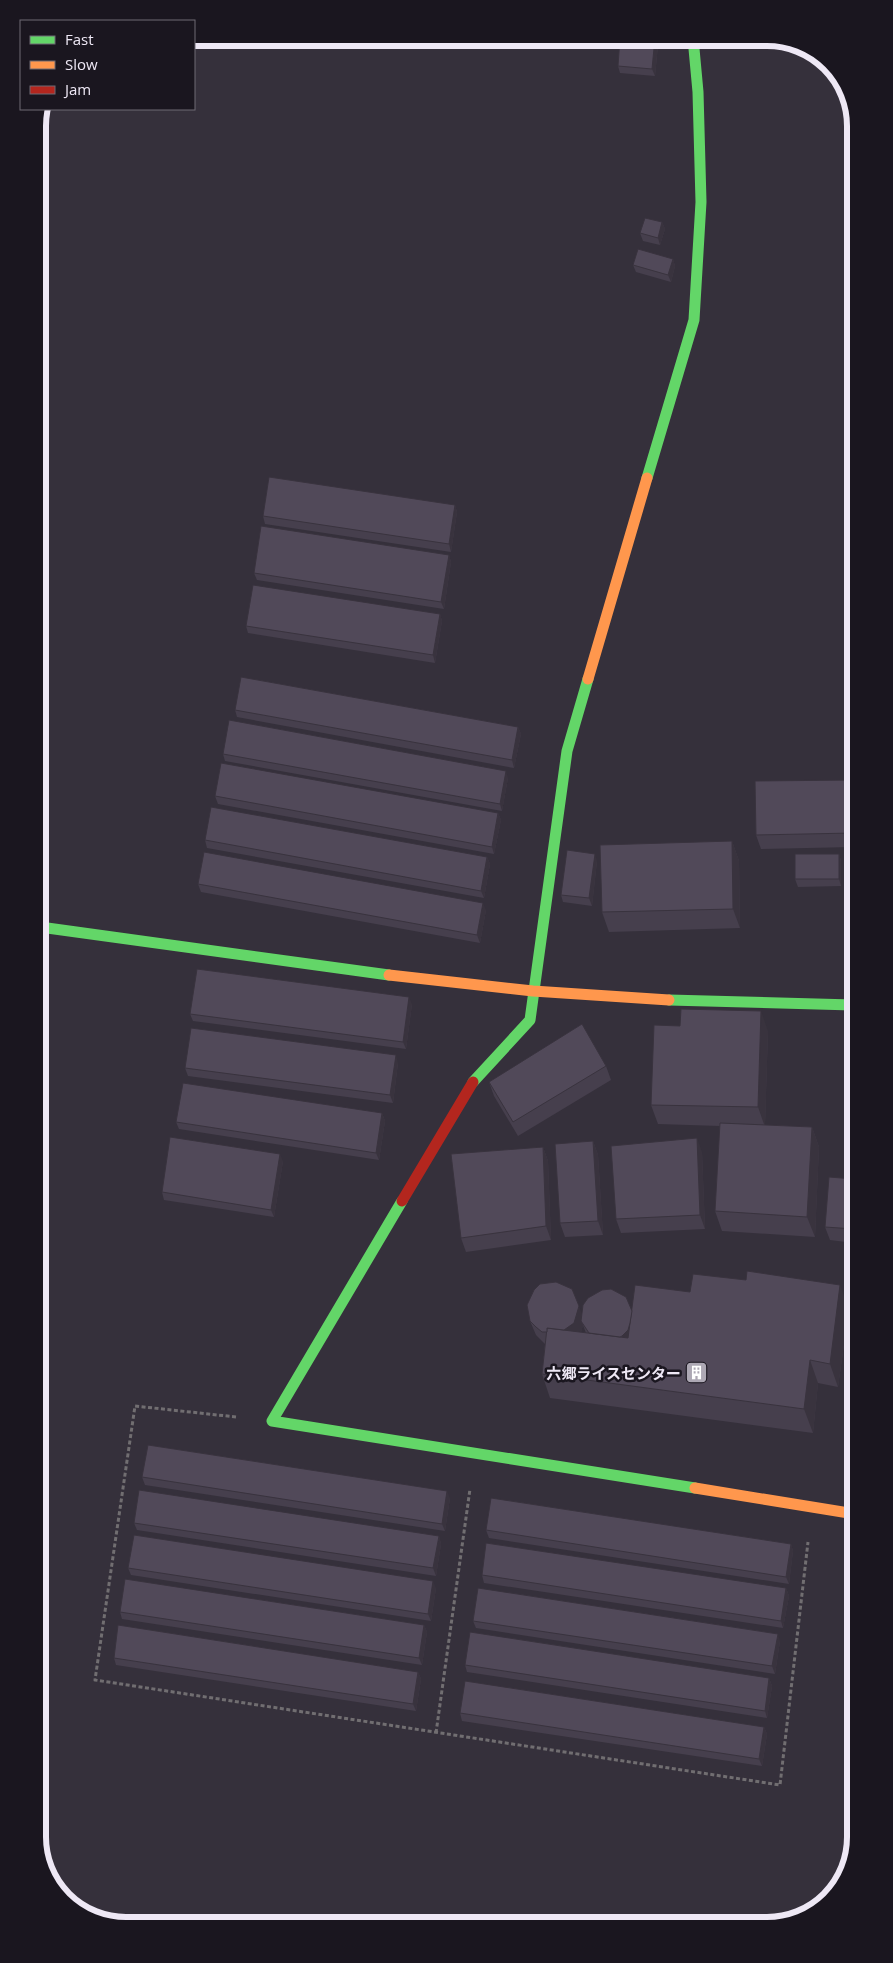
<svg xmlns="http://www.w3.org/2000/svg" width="893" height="1963" viewBox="0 0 893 1963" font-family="'Open Sans','Noto Sans JP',sans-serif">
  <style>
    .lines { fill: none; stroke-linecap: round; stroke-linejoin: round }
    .path { stroke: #716e71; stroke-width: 3; stroke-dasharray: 4 2.5; stroke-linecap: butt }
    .fast { stroke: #63d668; stroke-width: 11 }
    .slow { stroke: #ff974d; stroke-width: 11 }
    .jam { stroke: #b3261e; stroke-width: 11 }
    .wall { fill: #463f4d; fill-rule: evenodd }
    .shaded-wall { fill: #39333e }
    .building { fill: #514959; stroke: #39333e }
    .labels { text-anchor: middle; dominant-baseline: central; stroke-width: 5; stroke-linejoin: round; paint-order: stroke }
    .poi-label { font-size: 15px; font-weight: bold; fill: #eee8f5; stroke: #1a161f; text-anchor: end }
    .rim { fill: none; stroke: #eee8f5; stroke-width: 6 }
  </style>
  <rect width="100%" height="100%" fill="#35303b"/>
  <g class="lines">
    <g class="path">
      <path d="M236 1417 135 1406 95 1680 780 1785 808 1542"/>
      <path d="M436 1733 470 1489"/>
    </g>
    <g class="fast">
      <path d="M647 478 694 320 701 202 698 92 693 38"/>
      <path d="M40 927 389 975"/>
      <path d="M669 1000 853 1005"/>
      <path d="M473 1082 530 1020 567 751 588 679"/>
      <path d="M402 1201 272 1421 695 1488"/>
    </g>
    <g class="slow">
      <path d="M588 679 647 478"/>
      <path d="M389 975 533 991 669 1000"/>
      <path d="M695 1488 855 1514"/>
    </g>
    <path class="jam" d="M402 1201 473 1082"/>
  </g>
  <g class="wall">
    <path d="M658 45 655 76 620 73 618 66Z"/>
    <path d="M662 222 665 229 660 245 643 241 640 233Z"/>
    <path d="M673 259 675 266 671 282 636 272 633 265Z"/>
    <path d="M455 505 457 512 451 552 265 524 263 516Z"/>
    <path d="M449 555 451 562 444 609 257 580 254 573Z"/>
    <path d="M440 614 442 621 435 663 248 633 246 626Z"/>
    <path d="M235 710 518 727 521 734 514 768 237 717Z"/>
    <path d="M223 754 508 778 502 811 225 761Z"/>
    <path d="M853 780V847L761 849 756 835Z"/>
    <path d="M215 796 498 813 501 820 494 854 218 804Z"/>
    <path d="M205 840 487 857 490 864 484 898 207 848Z"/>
    <path d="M732 841 739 861 740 928 609 932 602 912Z"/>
    <path d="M839 854 841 861V886L798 887 795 879Z"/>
    <path d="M853 857V918H847L844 910Z"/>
    <path d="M597 861 592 906 563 902 561 895Z"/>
    <path d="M198 884 486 910 480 943 201 892Z"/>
    <path d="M412 1004 406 1049 193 1021 190 1014Z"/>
    <path d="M768 1031 765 1125 812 1127 819 1147 815 1237 722 1231 715 1211 720 1126 658 1124 651 1105Z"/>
    <path d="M398 1063 393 1103 188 1076 185 1068Z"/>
    <path d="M606 1066 611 1080 518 1136 494 1096 489 1082Z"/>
    <path d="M382 1113 385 1121 379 1160 179 1129 176 1122Z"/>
    <path d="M593 1141 598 1155 603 1235 565 1237 560 1223Z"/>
    <path d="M543 1147 548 1161 551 1240 466 1252 461 1238Z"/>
    <path d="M702 1152 705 1229 621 1233 616 1219Z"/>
    <path d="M283 1161 274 1217 164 1200 162 1192Z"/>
    <path d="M853 1179 854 1181V1243L830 1240 825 1227Z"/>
    <path d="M849 1309 838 1387 818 1383 813 1433 550 1398 542 1374 545 1344 536 1335 530 1321 582 1314 632 1311ZM583 1325 586 1333 581 1332Z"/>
    <path d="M142 1477 450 1498 445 1531 145 1485Z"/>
    <path d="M134 1523 439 1536 441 1544 436 1576 137 1530Z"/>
    <path d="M486 1530 791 1544 793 1551 789 1584 489 1538Z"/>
    <path d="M128 1568 436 1588 431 1621 131 1575Z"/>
    <path d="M482 1575 786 1588 789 1596 783 1628 484 1583Z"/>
    <path d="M120 1612 424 1625 427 1632 422 1665 122 1619Z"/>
    <path d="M473 1621 780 1641 775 1674 476 1628Z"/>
    <path d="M114 1658 418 1672 421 1679 416 1711 116 1665Z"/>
    <path d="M465 1665 769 1678 772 1686 767 1718 467 1672Z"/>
    <path d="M460 1713 764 1727 767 1734 762 1766 462 1721Z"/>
  </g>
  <g class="shaded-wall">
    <path d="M655 38 658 45 655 76 652 69Z"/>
    <path d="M662 222 665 229 660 245 658 238Z"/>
    <path d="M673 259 675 266 671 282 668 275Z"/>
    <path d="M455 505 457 512 451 552 449 544Z"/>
    <path d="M449 555 451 562 444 609 441 602Z"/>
    <path d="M440 614 442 621 435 663 433 655Z"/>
    <path d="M518 727 521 734 514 768 512 760Z"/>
    <path d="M506 771 508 778 502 811 500 804Z"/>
    <path d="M498 813 501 820 494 854 492 847Z"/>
    <path d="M732 841 739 861 740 928 733 909Z"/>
    <path d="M595 854 597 861 592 906 589 898Z"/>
    <path d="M839 854 841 861V886L839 879Z"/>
    <path d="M487 857 490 864 484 898 481 891Z"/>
    <path d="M483 903 486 910 480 943 477 935Z"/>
    <path d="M409 997 412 1004 406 1049 403 1042Z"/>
    <path d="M761 1011 768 1031 765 1127 758 1107Z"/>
    <path d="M396 1055 398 1063 393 1103 390 1095Z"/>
    <path d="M382 1113 385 1121 379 1160 376 1153Z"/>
    <path d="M812 1127 819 1147 815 1237 807 1217Z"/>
    <path d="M697 1138 702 1152 705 1229 700 1215Z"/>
    <path d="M593 1141 598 1155 603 1235 598 1221Z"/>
    <path d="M543 1147 548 1161 551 1240 546 1226Z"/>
    <path d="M280 1154 283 1161 274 1217 271 1210Z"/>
    <path d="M853 1179 854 1181V1197L851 1191Z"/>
    <path d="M840 1285 849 1309 838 1387 830 1364Z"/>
    <path d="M579 1306 584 1320 581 1321 583 1325 580 1337 560 1333Z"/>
    <path d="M633 1314 627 1350 622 1336Z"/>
    <path d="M810 1360 818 1383 813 1433 804 1409Z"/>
    <path d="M447 1491 450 1498 445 1531 442 1524Z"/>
    <path d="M439 1536 441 1544 436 1576 433 1568Z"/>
    <path d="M791 1544 793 1551 789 1584 786 1577Z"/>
    <path d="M433 1581 436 1588 431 1621 428 1614Z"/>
    <path d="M786 1588 789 1596 783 1628 781 1621Z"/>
    <path d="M424 1625 427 1632 422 1665 419 1658Z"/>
    <path d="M778 1634 780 1641 775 1674 772 1666Z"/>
    <path d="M418 1672 421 1679 416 1711 413 1704Z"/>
    <path d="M769 1678 772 1686 767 1718 765 1711Z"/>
    <path d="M764 1727 767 1734 762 1766 759 1759Z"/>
  </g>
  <g class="building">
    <path d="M620 38H655L652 69 618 66Z"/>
    <path d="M645 218 662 222 658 238 640 233Z"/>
    <path d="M638 249 673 259 668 275 633 265Z"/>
    <path d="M269 477 455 505 449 544 263 516Z"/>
    <path d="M261 526 449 555 441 602 254 573Z"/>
    <path d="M253 585 440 614 433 655 246 626Z"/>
    <path d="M241 677 518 727 512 760 235 710Z"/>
    <path d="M229 720 506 771 500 804 223 754Z"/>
    <path d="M221 763 498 813 492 847 215 796Z"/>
    <path d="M853 780V833L756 835 755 781Z"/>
    <path d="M211 807 487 857 481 891 205 840Z"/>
    <path d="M732 841 733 909 602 912 600 845Z"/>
    <path d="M567 850 595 854 589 898 561 895Z"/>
    <path d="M204 852 483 903 477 935 198 884Z"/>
    <rect x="795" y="854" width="44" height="25"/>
    <path d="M845 857H853V910H844Z"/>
    <path d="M197 969 409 997 403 1042 190 1014Z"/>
    <path d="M681 1009 761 1011 758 1107 651 1105 654 1025 680 1026Z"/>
    <path d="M582 1024 606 1066 513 1122 489 1082Z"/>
    <path d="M191 1028 396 1055 390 1095 185 1068Z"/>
    <path d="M183 1083 382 1113 376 1153 176 1122Z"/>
    <path d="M720 1123 812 1127 807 1217 715 1211Z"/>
    <path d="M170 1137 280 1154 271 1210 162 1192Z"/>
    <path d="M697 1138 700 1215 616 1219 611 1146Z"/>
    <path d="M593 1141 598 1221 560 1223 555 1144Z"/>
    <path d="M543 1147 546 1226 461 1238 451 1154Z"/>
    <path d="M829 1177 853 1179 851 1191H854V1229L825 1227Z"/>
    <path d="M747 1271 840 1285 830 1364 810 1360 804 1409 542 1374 547 1328 628 1338 635 1285 690 1292 693 1274 746 1280Z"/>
    <path d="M556 1282 572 1289 579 1306 574 1323 564 1330 547 1328V1332H542L536 1327 530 1321 527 1305 534 1290 540 1284Z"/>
    <path d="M611 1289 626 1297 632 1311 630 1323 628 1330 622 1336 620 1337 589 1333 581 1321 583 1305 588 1298 602 1290Z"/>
    <path d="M148 1445 447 1491 442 1524 142 1477Z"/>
    <path d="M139 1490 439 1536 433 1568 134 1523Z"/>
    <path d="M491 1498 791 1544 786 1577 486 1530Z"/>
    <path d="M134 1535 433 1581 428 1614 128 1568Z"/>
    <path d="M486 1543 786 1588 781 1621 482 1575Z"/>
    <path d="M125 1579 424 1625 419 1658 120 1612Z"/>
    <path d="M478 1588 778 1634 772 1666 473 1621Z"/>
    <path d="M118 1625 418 1672 413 1704 114 1658Z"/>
    <path d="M470 1632 769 1678 765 1711 465 1665Z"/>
    <path d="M465 1681 764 1727 759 1759 460 1713Z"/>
  </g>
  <defs>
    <symbol id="building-square" viewBox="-11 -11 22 22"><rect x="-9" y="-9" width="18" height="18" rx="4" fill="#ada8b4" stroke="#1a161f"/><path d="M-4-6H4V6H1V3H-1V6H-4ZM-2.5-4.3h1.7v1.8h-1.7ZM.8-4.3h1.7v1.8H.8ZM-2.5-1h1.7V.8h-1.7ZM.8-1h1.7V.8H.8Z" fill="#fff"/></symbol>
  </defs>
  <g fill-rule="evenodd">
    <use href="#building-square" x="684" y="1360" width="25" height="25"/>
  </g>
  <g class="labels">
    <g class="poi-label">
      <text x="681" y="1373">六郷ライスセンター</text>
    </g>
  </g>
  <path d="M0 0H893V1963H0ZM126 46H767A80 80 0 0 1 847 126V1837A80 80 0 0 1 767 1917H126A80 80 0 0 1 46 1837V126A80 80 0 0 1 126 46Z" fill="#1a161f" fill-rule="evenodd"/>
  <path class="rim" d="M126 46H767A80 80 0 0 1 847 126V1837A80 80 0 0 1 767 1917H126A80 80 0 0 1 46 1837V126A80 80 0 0 1 126 46Z"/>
  <rect x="20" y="20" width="175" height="90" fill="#1a161f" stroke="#6f6a75"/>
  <rect x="30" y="36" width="25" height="8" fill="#63d668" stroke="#6f6a75"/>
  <text x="65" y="45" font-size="15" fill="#eee8f5">Fast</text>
  <rect x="30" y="61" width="25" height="8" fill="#ff974d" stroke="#6f6a75"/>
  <text x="65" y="70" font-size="15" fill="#eee8f5">Slow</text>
  <rect x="30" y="86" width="25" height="8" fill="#b3261e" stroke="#6f6a75"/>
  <text x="65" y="95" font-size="15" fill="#eee8f5">Jam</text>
</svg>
